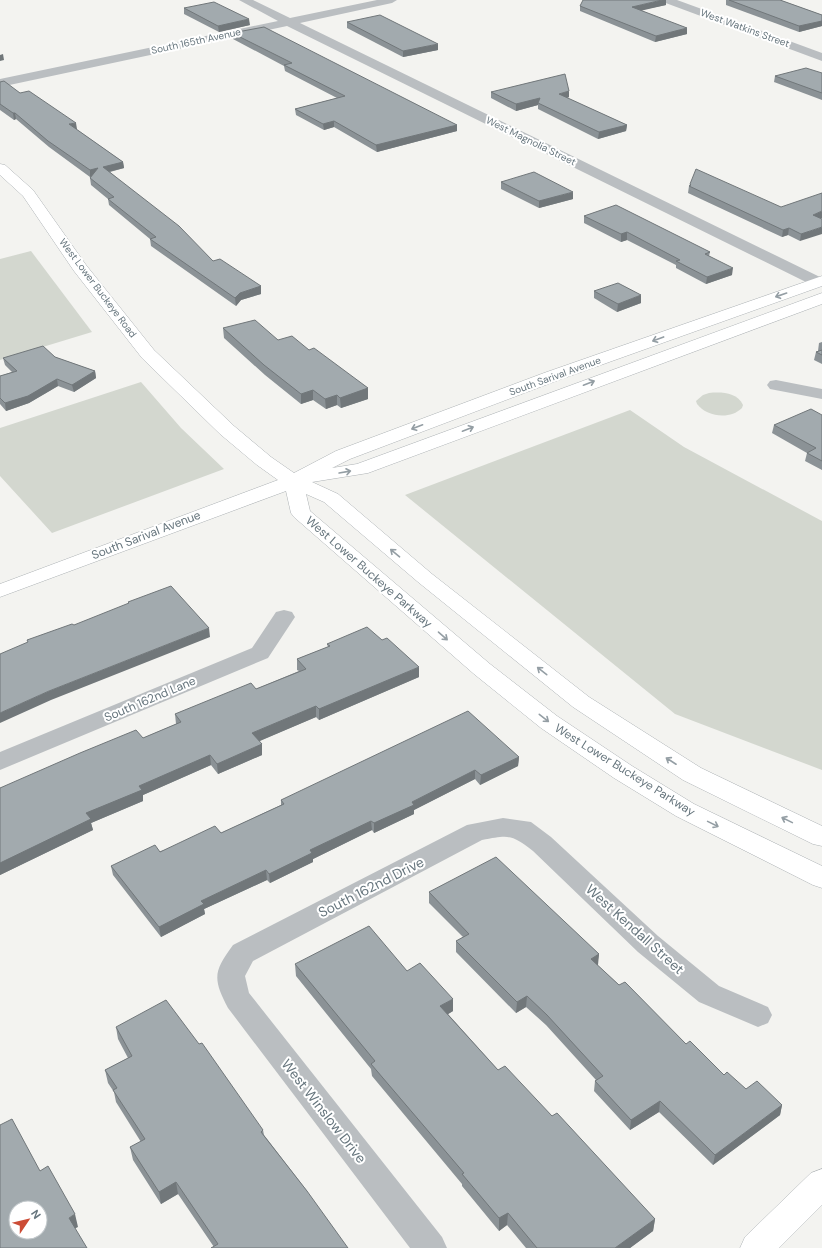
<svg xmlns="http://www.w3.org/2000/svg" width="822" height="1248" viewBox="0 0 822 1248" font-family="'DM Sans',sans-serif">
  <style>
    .green { fill: #d3d7cf }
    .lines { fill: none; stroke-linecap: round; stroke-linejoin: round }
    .secondary-casing { stroke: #adb2b5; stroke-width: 1 }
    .street { fill: #babec1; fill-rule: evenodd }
    .secondary { fill: #fff; fill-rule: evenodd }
    .wall { fill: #8b9296 }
    .shaded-wall { fill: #71777a }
    .building { fill: #a2aaae; stroke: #71777a; fill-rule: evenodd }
    .oneway { stroke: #949ea4 }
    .labels { text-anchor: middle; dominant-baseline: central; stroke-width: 4; stroke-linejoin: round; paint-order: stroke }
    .far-street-label { font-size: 10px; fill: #66757d; stroke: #fff }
    .street-label { font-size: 12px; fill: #66757d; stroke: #fff }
    .near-street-label { font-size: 14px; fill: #66757d; stroke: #fff }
  </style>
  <rect width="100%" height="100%" fill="#f3f3f0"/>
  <g class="green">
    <path d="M31 251 92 332 0 360V259Z"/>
    <path d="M141 382 181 428 224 469 52 533 0 476V428Z"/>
    <path d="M709 393C721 392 737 392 743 405L742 408C730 420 707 417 697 404L696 401 703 395Z"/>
    <path d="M630 410 684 447 822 521V770L675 714 405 495Z"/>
  </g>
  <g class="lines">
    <defs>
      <g id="secondary">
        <path d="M0 164 5 165 33 190 86 265 154 350 234 426 271 457 294 473 336 451 544 373 822 276V286L556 381 350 459 332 468 357 464 822 293V304L368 473 312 482 338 494 432 574 589 697 701 768 822 826V846L813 844 683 780 573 707 418 582 324 502 306 494 310 511 490 664 557 716 632 766 694 804 822 866V888L813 885 676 816 614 778 541 728 474 674 294 517 291 513 286 491 0 597V584L278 480 257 465 220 434 142 358 74 271 23 196 0 175Z"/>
        <path d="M822 1169V1205L779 1248H740L745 1237 811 1173Z"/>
      </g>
    </defs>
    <use href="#secondary" class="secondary-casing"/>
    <g class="street">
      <path d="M239 0H253L290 18 377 0H397L392 3 300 23 822 278V286L812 285 287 26 0 87V79L278 21Z"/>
      <path d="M662 0H677L822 53V61L663 2Z"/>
      <path d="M776 380 822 389V399L770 389 767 385 770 381Z"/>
      <path d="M284 610 292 612 295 617 268 658 0 770V752L252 648 276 612Z"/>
      <path d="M503 818 531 822 551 837 658 936 719 986 768 1007 772 1015 768 1023 758 1027 699 1002 638 952 533 851C511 834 509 835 482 840L253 961 245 976 249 993 442 1237 447 1248H410L228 1008C213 979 213 972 233 945L467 825Z"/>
    </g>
    <use href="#secondary" class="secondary"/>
  </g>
  <g class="wall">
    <path d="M726 0H780L822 15V26L799 32 726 5Z"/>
    <path d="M666 5 641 10 687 34 655 42 580 11V6Z"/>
    <path d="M184 8 250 25 219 32 184 14Z"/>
    <path d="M347 22 438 50 403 57 347 28Z"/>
    <path d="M232 33 457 125V131L377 152 334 127 324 130 296 115 295 109 337 98 285 71 284 66 233 39Z"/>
    <path d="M822 73V100L774 82 775 76Z"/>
    <path d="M0 82 20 93 77 129H76L123 162 124 168 110 172 213 261 261 286V294L241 300 236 306 151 246 150 239 109 205 108 199 91 185 90 178 91 176 90 177 49 147 16 119 14 120 0 110Z"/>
    <path d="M491 92 569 97 567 98 627 125 626 131 598 139 538 109V105L516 111 491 98Z"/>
    <path d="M501 182 573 199 539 208 501 189Z"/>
    <path d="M690 184 781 207 821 218 800 241 788 235 782 237 688 193 689 186Z"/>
    <path d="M584 216 710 252 709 256 732 275 706 284 676 268V265L627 240 621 242 584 223Z"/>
    <path d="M594 291 641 303 617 312 594 298Z"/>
    <path d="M223 328 278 340 309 350 368 388V399L341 408 337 405 326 409 313 400 301 404 265 375 224 338Z"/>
    <path d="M822 342V364L814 360 816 352 818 351 819 343Z"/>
    <path d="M55 357 95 371 96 378 74 392 58 386 29 403 6 411 0 404V376L12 372 5 365 3 358Z"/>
    <path d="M822 415V470L805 461 807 453 772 433 774 425Z"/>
    <path d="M327 644 419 677 319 720 316 717 259 741 262 744V755L218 774 211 765 143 795V801L91 823 93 830 0 875V788L143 738 176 724 175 714 256 689 299 671 297 670V659L328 647Z"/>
    <path d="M519 757 518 766 480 785 475 779 414 810V814L374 833 372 830 313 859V862L270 883 267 880 204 909 205 914 161 937 113 875 111 866 221 833 281 805V800Z"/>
    <path d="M429 892 599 954 597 965 619 985 686 1044 724 1075 746 1089 782 1105 780 1115 713 1165 659 1112 630 1130 594 1091 595 1081 596 1080 546 1025 526 1007 516 1013 456 952V941L463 937 429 903Z"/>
    <path d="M295 964 407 971 453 1011 448 1014 498 1070 552 1116 655 1219 653 1231 630 1248H526L507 1225 499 1231 462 1186V1184L372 1076 371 1069 296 976Z"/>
    <path d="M116 1027 263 1130 264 1135 307 1191 214 1247 178 1194 161 1204 133 1160 130 1147 141 1142 116 1102 114 1092 108 1083 105 1070 128 1058 118 1039Z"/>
  </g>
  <g class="shaded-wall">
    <path d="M662 0H666V5L631 13 632 7Z"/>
    <path d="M249 19 250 25 219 32 218 26Z"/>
    <path d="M822 21V26L799 32V26Z"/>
    <path d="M687 28V34L655 42 656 36Z"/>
    <path d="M438 44V50L403 57V51Z"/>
    <path d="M3 54 4 60 0 61V55Z"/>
    <path d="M569 91V97L559 100V94Z"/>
    <path d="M540 98 538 103V105L516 111V104Z"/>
    <path d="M13 113H15L16 119 14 120Z"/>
    <path d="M334 121V127L324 130 323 124Z"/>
    <path d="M76 123 77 129 69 131V124Z"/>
    <path d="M457 125V131L377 152 376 145Z"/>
    <path d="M627 125 626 131 598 139 599 132Z"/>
    <path d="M123 162 124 168 104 173 103 167Z"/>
    <path d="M98 168 99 174 90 177V170Z"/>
    <path d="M573 192V199L539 208V201Z"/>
    <path d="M822 211V218L812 222 813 215Z"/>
    <path d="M822 227V234L800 241 801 234Z"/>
    <path d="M789 228 788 235 782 237 783 230Z"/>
    <path d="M627 232V240L621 242V234Z"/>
    <path d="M733 268 732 275 706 284 707 277Z"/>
    <path d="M261 286V294L241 300 236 306 235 298 240 293Z"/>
    <path d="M641 295V303L617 312 618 304Z"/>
    <path d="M95 371 96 378 74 392 72 385Z"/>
    <path d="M57 379 58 386 29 403 6 411 5 403Z"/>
    <path d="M368 388V399L341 408 340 398Z"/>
    <path d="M313 390V400L301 404V394Z"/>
    <path d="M337 395V405L326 409 325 399Z"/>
    <path d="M209 628 210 637 51 700 0 723V713L49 691Z"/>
    <path d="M419 667V677L319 720V709Z"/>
    <path d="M316 706V717L253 744 252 733Z"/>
    <path d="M262 744V755L218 774 217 764Z"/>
    <path d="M210 755 211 765 143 795V801L91 823 93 830 0 875V863L86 813 139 786Z"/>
    <path d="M519 757 518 766 480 785 481 775Z"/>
    <path d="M475 770V779L414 810V814L374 833V823L412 802Z"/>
    <path d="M371 821 372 830 313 859V862L270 883 269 874 310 850Z"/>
    <path d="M266 870 267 880 204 909 205 914 161 937 159 927 201 901Z"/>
    <path d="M599 954 598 965 590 969 591 959Z"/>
    <path d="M527 996 526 1007 516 1013 517 1002Z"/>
    <path d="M453 999V1011L440 1019V1006Z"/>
    <path d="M660 1101 659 1112 630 1130 631 1120Z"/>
    <path d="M782 1105 780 1115 713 1165 715 1155Z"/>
    <path d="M176 1182 178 1194 161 1204 159 1192Z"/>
    <path d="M508 1213 507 1225 499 1231V1218Z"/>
    <path d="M75 1214 78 1227 72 1230 69 1218Z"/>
    <path d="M655 1219 653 1231 630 1248H615Z"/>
  </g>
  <g class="building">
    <path d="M583 0H662L632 7 687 28 656 36 580 6Z"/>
    <path d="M729 0H780L822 15V21L799 26Z"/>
    <path d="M214 2 249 19 218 26 184 8Z"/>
    <path d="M380 15 438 44 403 51 347 22Z"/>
    <path d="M264 27 457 125 376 145 334 121 323 124 295 109 345 96 284 65 292 63 232 33Z"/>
    <path d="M806 68 822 73V93L775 76Z"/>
    <path d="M565 74 569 91 559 94 627 125 599 132 538 103 540 98 516 104 491 92Z"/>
    <path d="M4 81 20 93 29 91 76 123 69 124 123 162 103 167 179 226 213 261 220 259 261 286 240 293 235 298 150 239 156 237 108 199 114 197 90 178 98 168 90 170 48 141 15 113H13L0 104V82Z"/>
    <path d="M696 169 781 207 822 193V211L813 215 822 219V227L801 234 789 228 783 230 689 186 691 185 690 184Z"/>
    <path d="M534 172 573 192 539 201 501 182Z"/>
    <path d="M616 205 710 252 705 254 733 268 707 277 676 261 680 260 627 232 621 234 584 216Z"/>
    <path d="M618 283 641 295 618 304 594 291Z"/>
    <path d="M255 320 278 340 292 336 309 350 314 348 368 388 340 398 337 395 325 399 313 390 301 394 264 365 223 328Z"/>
    <path d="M43 346 55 357 95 371 72 385 57 379 28 396 5 403 0 398V376L17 371 3 358Z"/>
    <path d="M822 350V355L816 352Z"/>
    <path d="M811 409 822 415V461L807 453 816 448 774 425Z"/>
    <path d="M171 586 209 628 49 691 0 713V654L28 642 27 640 72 624 74 625 129 603 128 602Z"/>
    <path d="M367 627 382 640 387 638 419 667 319 709 316 706 252 733 262 744 217 764 210 755 139 786 142 790 86 813 91 819 0 863V788L80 753 136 730 143 738 181 722 175 714 251 683 256 689 306 669 297 659 330 646 327 644Z"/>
    <path d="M468 711 519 757 481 775 475 770 412 802 414 805 374 823 371 821 310 850 312 853 269 874 266 870 201 901 204 904 159 927 111 866 155 845 160 852 215 826 221 833 284 804 281 800Z"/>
    <path d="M496 857 599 954 591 959 619 985 625 982 686 1044 690 1041 724 1075 727 1072 746 1089 757 1081 782 1105 715 1155 660 1101 631 1120 595 1081 603 1076 547 1015 527 996 517 1002 456 941 469 934 429 892Z"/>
    <path d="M369 926 407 971 420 963 453 999 440 1006 498 1070 505 1066 552 1116 557 1113 655 1219 615 1248H537L508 1213 499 1218 462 1174 464 1173 371 1064 375 1061 295 964Z"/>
    <path d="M166 1000 199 1044 202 1043 263 1130 261 1132 307 1191 348 1248H211L218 1244 176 1182 159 1192 130 1147 145 1139 113 1090 117 1088 105 1070 132 1056 116 1027Z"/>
    <path d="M12 1119 40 1171 48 1166 75 1214 69 1218 87 1248H0V1125ZM16 1208H40V1232H16Z"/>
  </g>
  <defs><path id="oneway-shaft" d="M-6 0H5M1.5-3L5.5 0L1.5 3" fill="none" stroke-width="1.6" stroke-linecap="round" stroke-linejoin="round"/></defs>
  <g class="oneway">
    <use href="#oneway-shaft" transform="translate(781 295) rotate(161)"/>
    <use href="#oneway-shaft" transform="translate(658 339) rotate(160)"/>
    <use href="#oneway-shaft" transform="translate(589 383) rotate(-21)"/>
    <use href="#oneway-shaft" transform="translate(417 427) rotate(159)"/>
    <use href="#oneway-shaft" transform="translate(468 429) rotate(-21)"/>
    <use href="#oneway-shaft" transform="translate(345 472) rotate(-10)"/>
    <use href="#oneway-shaft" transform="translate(395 553) rotate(-140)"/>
    <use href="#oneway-shaft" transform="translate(443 636) rotate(41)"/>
    <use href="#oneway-shaft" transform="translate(542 671) rotate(-142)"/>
    <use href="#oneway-shaft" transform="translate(544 718) rotate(38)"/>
    <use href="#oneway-shaft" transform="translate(671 761) rotate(-147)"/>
    <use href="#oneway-shaft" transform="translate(787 820) rotate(-154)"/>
    <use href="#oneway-shaft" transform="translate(713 824) rotate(26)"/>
  </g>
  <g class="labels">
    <g class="far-street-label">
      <text transform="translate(745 28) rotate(20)">West Watkins Street</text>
      <text transform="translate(196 41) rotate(-12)">South 165th Avenue</text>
      <text transform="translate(531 141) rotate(26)">West Magnolia Street</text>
      <text transform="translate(98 288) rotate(53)">West Lower Buckeye Road</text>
      <text transform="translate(555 376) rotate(-20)">South Sarival Avenue</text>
    </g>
    <g class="street-label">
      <text transform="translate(146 535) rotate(-21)">South Sarival Avenue</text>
      <text transform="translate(369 572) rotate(41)">West Lower Buckeye Parkway</text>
      <text transform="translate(150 699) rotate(-23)">South 162nd Lane</text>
      <text transform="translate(625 770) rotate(32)">West Lower Buckeye Parkway</text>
    </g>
    <g class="near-street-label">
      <text transform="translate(371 887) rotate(-27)">South 162nd Drive</text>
      <text transform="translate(635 929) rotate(42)">West Kendall Street</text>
      <text transform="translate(324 1111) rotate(52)">West Winslow Drive</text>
    </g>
  </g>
  <g transform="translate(28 1220) rotate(55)"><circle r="19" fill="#ffffff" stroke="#c2c8cb"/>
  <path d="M0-3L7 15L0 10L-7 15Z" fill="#cc4c36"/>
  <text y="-6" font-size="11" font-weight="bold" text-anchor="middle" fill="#66757d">N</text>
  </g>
</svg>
